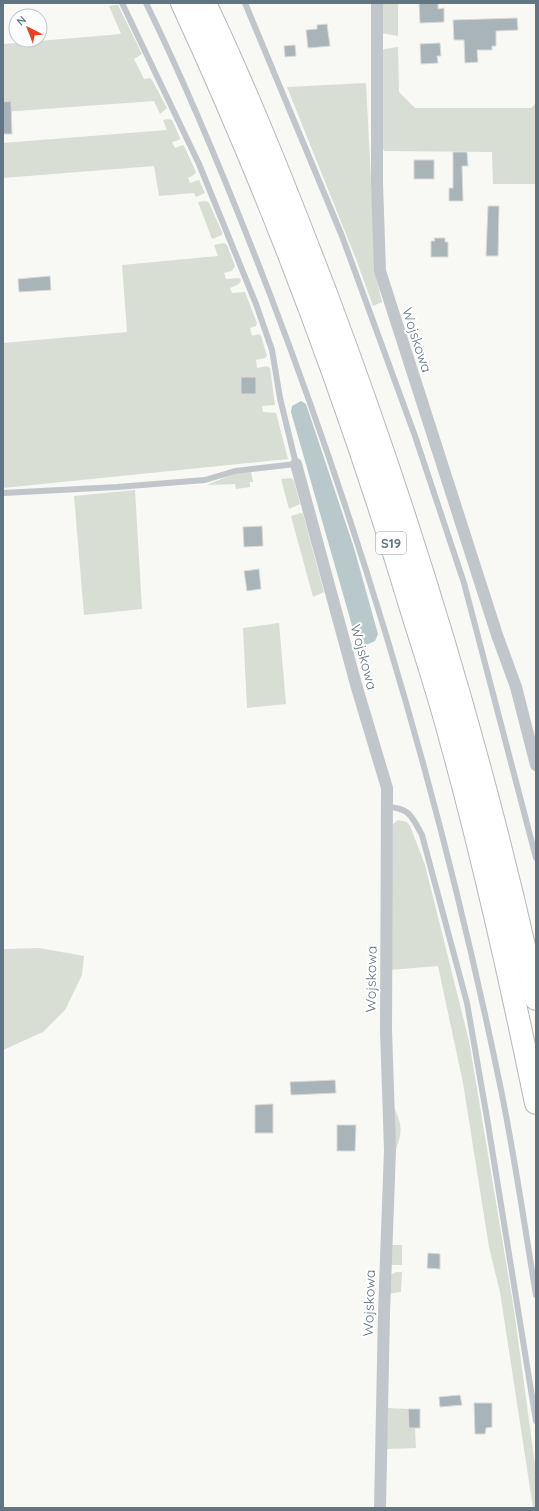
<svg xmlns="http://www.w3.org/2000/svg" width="539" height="1511" viewBox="0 0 539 1511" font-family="Quicksand,sans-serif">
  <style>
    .green { fill: #d8ded4 }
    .water { fill: #b9c8cb }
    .building { fill: #a9b4b9; stroke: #dadad8 }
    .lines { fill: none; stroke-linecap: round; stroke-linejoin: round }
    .highway-casing { stroke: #b4b9bc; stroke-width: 24 }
    .lane { stroke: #c1c6ca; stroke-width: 6 }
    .street { stroke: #c1c6ca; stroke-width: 12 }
    .highway { stroke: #fff; stroke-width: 22 }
    .labels { text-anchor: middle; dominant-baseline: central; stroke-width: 4; stroke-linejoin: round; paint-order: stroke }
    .shield { fill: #fff; stroke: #909fa8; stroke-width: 1 }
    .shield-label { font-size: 13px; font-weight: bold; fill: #617682 }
    .street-label { font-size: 14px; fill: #617682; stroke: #fff }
  </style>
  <rect width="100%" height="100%" fill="#f8f8f5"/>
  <g class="green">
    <path d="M380 3H398V36L381 33Z"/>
    <path d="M116 5H118L142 54 134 59 144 79 150 78 152 80 167 108 160 114 154 101 3 112V44L121 34 109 6Z"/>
    <path d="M398 47 399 92 415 108H531L536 103V184H493L492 152 384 151 382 147 381 52 384 49Z"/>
    <path d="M366 83 376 277 382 302 373 306 356 259 287 87Z"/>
    <path d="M168 119 172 120 180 138 179 140 172 142 175 148 183 145 185 148 196 172 194 175 188 178 190 183 199 180 205 193 196 197 194 193 159 196 154 166 3 178V143L167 130 163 120Z"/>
    <path d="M206 201 209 203 222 232V235L212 239 198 202Z"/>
    <path d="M224 243 227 245 235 266 232 271 224 273 226 279 239 278 241 280 239 284 230 288 232 293 245 292 257 323 256 326 250 328 252 336 259 334 261 336 267 356 265 358 256 360 257 368 267 366 270 368 275 405 262 406 263 412 276 413 288 459 3 488V343L127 332 122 265 218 256 214 245Z"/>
    <path d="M251 472 253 482H250V487L236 489 235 484 207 485 233 474Z"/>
    <path d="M291 478 294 481 300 504 289 509 281 479Z"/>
    <path d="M135 490 142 609 84 615 74 496Z"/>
    <path d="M301 513 303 514 324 592 313 597 291 516Z"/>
    <path d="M279 623 286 704 247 708 243 628Z"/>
    <path d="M398 820 407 822 410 826 425 865 469 1041 514 1310 536 1472V1508H533L500 1292 489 1247 463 1083 438 966 390 970 393 824Z"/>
    <path d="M39 948 84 956 82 975 65 1010 43 1032 3 1050V949Z"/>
    <path d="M393 1105C405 1130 401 1134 393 1159Z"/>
    <path d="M391 1245H402V1265H390Z"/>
    <path d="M396 1272H402L401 1292 388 1294 389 1276Z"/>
    <path d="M388 1408 408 1409 409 1428H415L416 1448 386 1449Z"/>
  </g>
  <path class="water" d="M301 401 306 404 354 548 378 634 375 641 366 645 355 636 291 412 292 406Z"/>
  <g class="building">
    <path d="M419 3H438V9L444 8V22L420 23Z"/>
    <path d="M517 18 518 30 496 31V46H492V50H477L478 62 465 63 464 40H454L453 20Z"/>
    <path d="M327 24 330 46 308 48 306 30 317 29V25Z"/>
    <path d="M440 43 441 56H437L438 63 421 64 420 44Z"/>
    <path d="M295 45 296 56 285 57 284 46Z"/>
    <path d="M11 101 12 134H3V102Z"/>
    <path d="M453 152H467L468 166H462L463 201H449V188H453Z"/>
    <rect x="414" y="160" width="20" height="19"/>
    <path d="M488 206H499L498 256H486Z"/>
    <path d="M434 238H445V242H448V257H431V241H435Z"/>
    <path d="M50 276 51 290 19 292 18 279Z"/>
    <rect x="241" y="377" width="15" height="17"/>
    <path d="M262 526 263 546 244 547 243 527Z"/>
    <path d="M259 569 261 589 247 591 244 571Z"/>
    <path d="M335 1080 336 1093 291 1095 290 1082Z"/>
    <path d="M273 1104V1133H255V1105Z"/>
    <path d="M337 1125H356L355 1151H337Z"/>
    <path d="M428 1253 440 1254V1269L427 1268Z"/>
    <path d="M460 1395 462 1405 440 1407 439 1397Z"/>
    <path d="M474 1403H492V1427L486 1428 485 1434H475Z"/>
    <path d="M408 1409H420V1428H409Z"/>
  </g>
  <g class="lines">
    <defs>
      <g id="highway">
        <path d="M182 3C274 202 351 408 414 618 427 659 440 699 451 741 484 860 511 982 536 1103"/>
        <path d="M205 3C250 98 289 197 327 296 413 525 484 760 536 999"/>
      </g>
    </defs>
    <use href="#highway" class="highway-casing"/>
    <g class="lane">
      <path d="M146 3C193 99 233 198 271 297 368 552 444 814 499 1080 514 1151 524 1223 536 1295"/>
      <path d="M245 3 342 236 415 436 464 583 536 858"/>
      <path d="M3 493 117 487 205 480 235 471 296 464 280 398 272 350 256 304 199 164 122 3"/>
      <path d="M388 807C410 808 412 817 422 835L467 1003 487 1118 536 1421"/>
    </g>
    <g class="street">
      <path d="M377 3V183L380 271 497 635 516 687 536 765"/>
      <path d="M296 464 357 688 387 788 386 1030 390 1150 384 1313 380 1508"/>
    </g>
    <use href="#highway" class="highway"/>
  </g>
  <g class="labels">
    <rect class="shield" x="376" y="532" width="30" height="22" rx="3"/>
    <g class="shield-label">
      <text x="391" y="543">S19</text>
    </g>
    <g class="street-label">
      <text transform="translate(417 340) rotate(72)">Wojskowa</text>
      <text transform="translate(364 657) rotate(75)">Wojskowa</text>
      <text transform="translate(371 979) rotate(-89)">Wojskowa</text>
      <text transform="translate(369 1303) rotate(-88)">Wojskowa</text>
    </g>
  </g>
  <rect width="539" height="1511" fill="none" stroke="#617682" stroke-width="8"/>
  <g transform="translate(28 28) rotate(318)"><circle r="19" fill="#ffffff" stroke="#c0c8cd"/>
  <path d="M0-3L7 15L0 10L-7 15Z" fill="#ee4020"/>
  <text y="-6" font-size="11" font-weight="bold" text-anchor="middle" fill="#617682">N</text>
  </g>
</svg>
